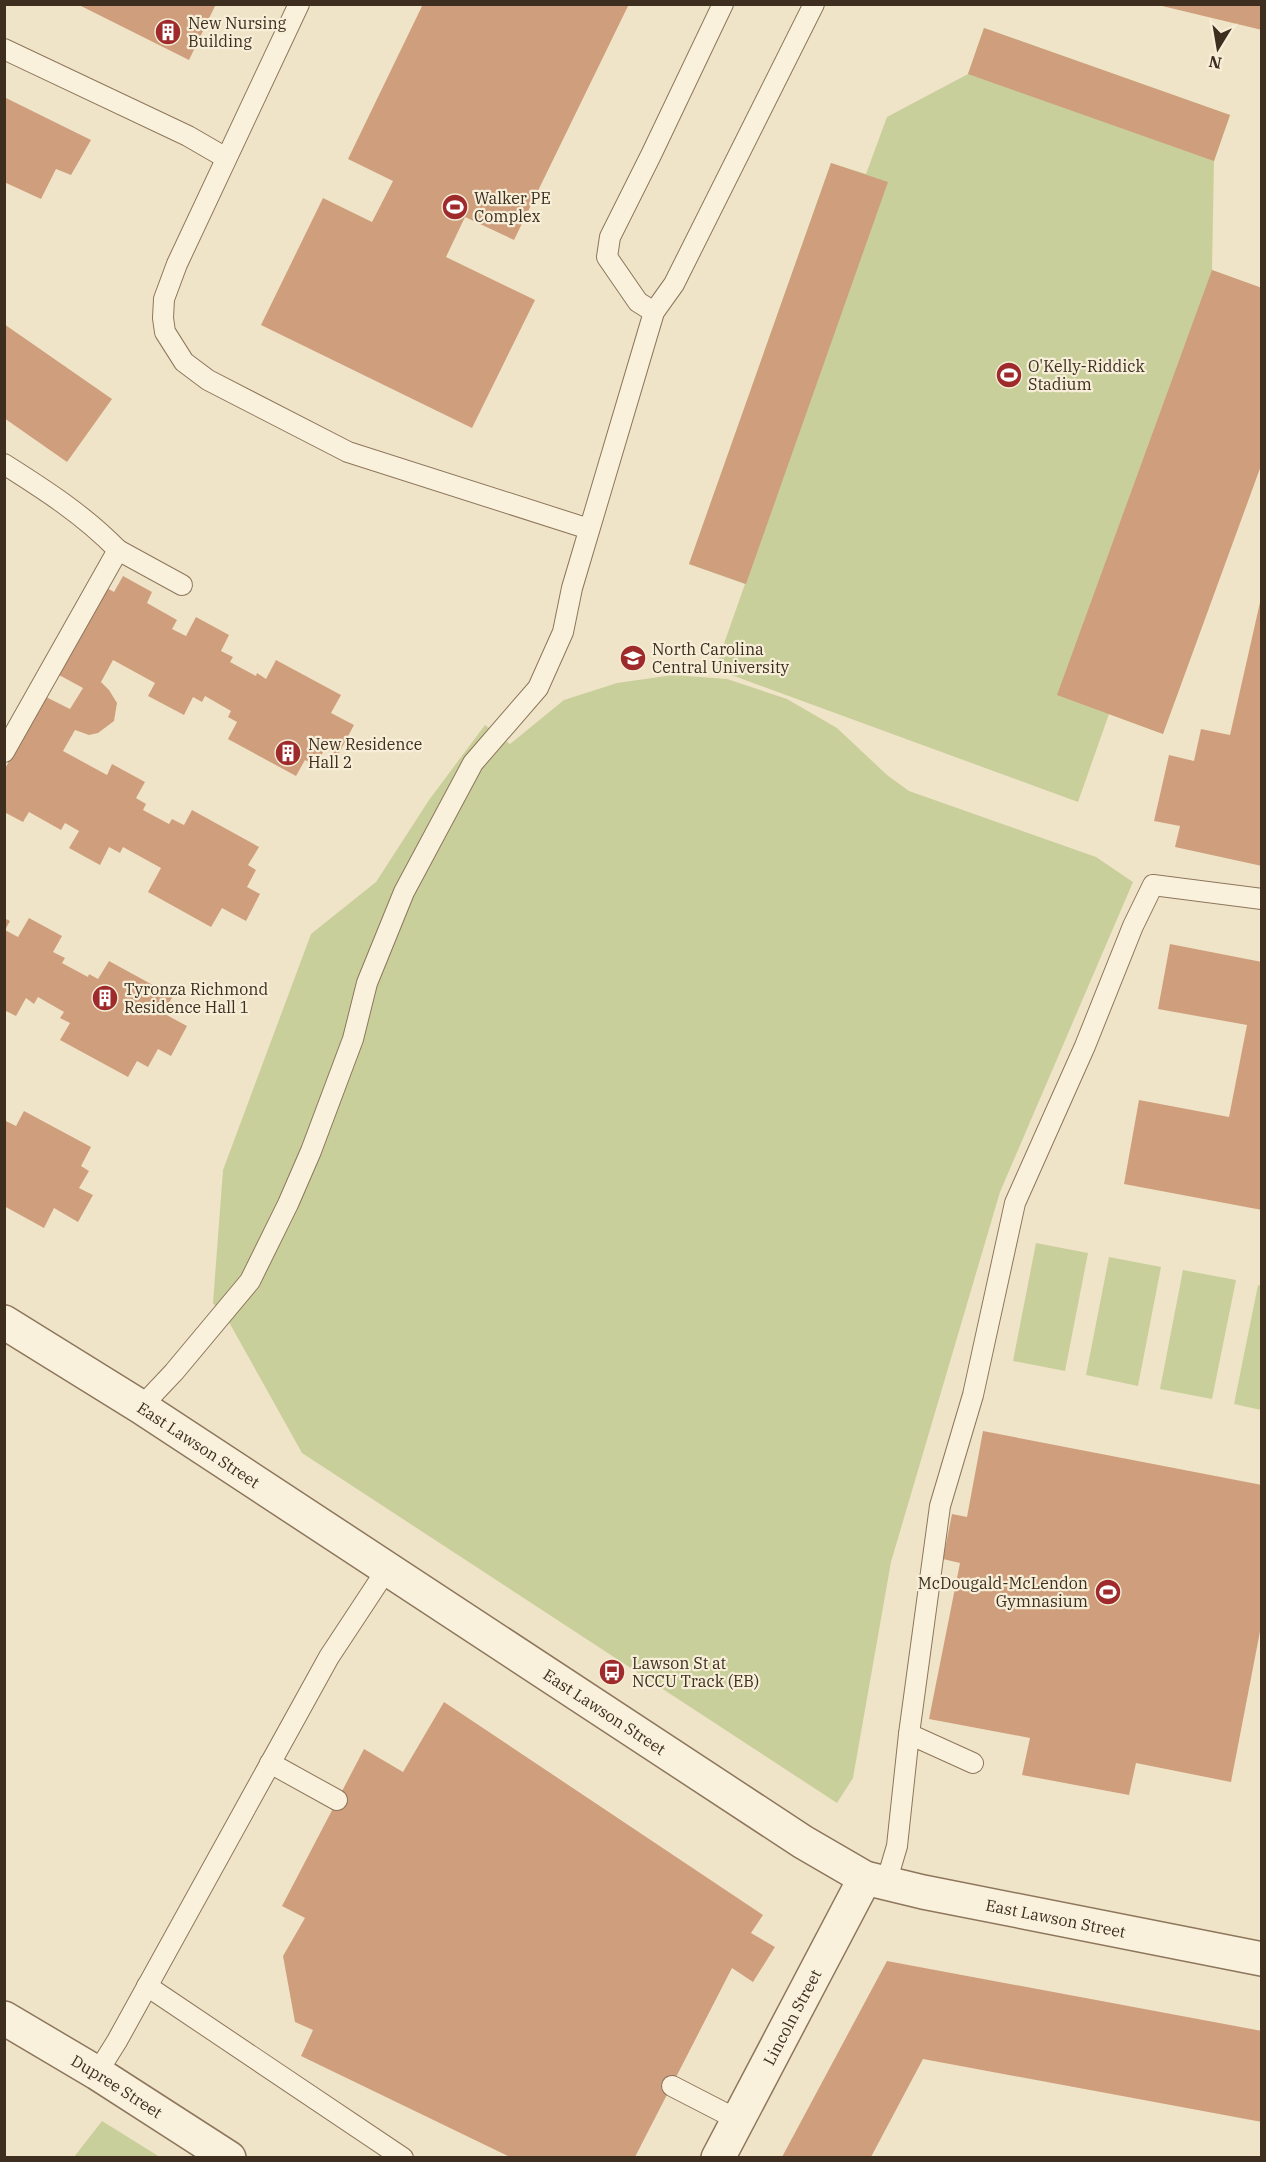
<svg xmlns="http://www.w3.org/2000/svg" width="1266" height="2162" viewBox="0 0 1266 2162" font-family="'IBM Plex Serif',serif">
  <style>
    .green { fill: #c9cf9b }
    .building { fill: #cf9f7d }
    .lines { fill: none; stroke-linecap: round; stroke-linejoin: round }
    .service-casing { stroke: #8d765c; stroke-width: 22 }
    .minor-casing { stroke: #8d765c; stroke-width: 36 }
    .tertiary-casing { stroke: #8d765c; stroke-width: 36 }
    .service { stroke: #faf1dc; stroke-width: 20 }
    .minor { stroke: #faf1dc; stroke-width: 33 }
    .tertiary { stroke: #faf1dc; stroke-width: 33 }
    .labels { text-anchor: middle; dominant-baseline: central; stroke-width: 4.5; stroke-linejoin: round; paint-order: stroke }
    .poi-label { font-size: 16px; fill: #3d2e20; stroke: #f7eed8; text-anchor: start }
    .street-label { font-size: 16px; fill: #3d2e20; stroke: #f7eed8 }
  </style>
  <rect width="100%" height="100%" fill="#f0e4c8"/>
  <g class="green">
    <path d="M984 28 1230 115 1214 161 1212 270 1261 288 1163 734 1109 714 1078 802 715 669 745 584 689 564 831 163 866 174 887 117 968 74Z"/>
    <path d="M673 675 727 679 787 699 837 728 887 775 909 791 1096 857 1133 882 1000 1192 891 1562 853 1778 837 1803 302 1453 230 1324 213 1303 223 1170 311 934 376 882 429 800 485 725 510 744 564 700 617 683Z"/>
    <path d="M1036 1243 1088 1253 1065 1371 1013 1361Z"/>
    <path d="M1109 1257 1161 1267 1138 1386 1086 1375Z"/>
    <path d="M1183 1270 1236 1280 1212 1399 1160 1389Z"/>
    <path d="M1258 1285 1262 1286 1261 1410 1234 1404Z"/>
    <path d="M102 2121 160 2157H74Z"/>
  </g>
  <g class="building">
    <path d="M77 4H216L189 60Z"/>
    <path d="M423 4H629L514 240 465 217 446 257 535 300 472 428 261 325 323 198 372 222 393 181 348 159Z"/>
    <path d="M1158 4H1262V30L1158 5Z"/>
    <path d="M984 28 1230 115 1214 161 968 74Z"/>
    <path d="M4 97 91 140 71 175 56 169 41 199 4 182Z"/>
    <path d="M831 163 888 182 746 584 689 564Z"/>
    <path d="M1212 270 1262 288V463L1163 734 1057 695Z"/>
    <path d="M4 324 112 399 67 462 4 418Z"/>
    <path d="M123 576 152 592 147 603 177 620 172 629 186 636 196 617 229 635 221 651 233 657 230 662 256 676 257 673 266 679 276 660 341 695 331 713 354 725 338 755 325 748 316 766 305 760 296 776 228 739 237 722 228 717 231 711 205 696 202 702 193 697 184 715 148 696 155 683 113 660 101 682 109 690 117 703 114 721 98 733 89 735 75 730 63 751 107 775 112 764 145 782 136 798 146 804 143 810 169 824 172 819 184 825 192 810 259 847 248 865 256 870 247 887 260 894 246 921 222 908 211 927 148 892 161 868 123 847 120 853 109 847 100 865 69 848 79 831 65 823 61 830 29 812 23 822 4 812V770L46 697 70 709 83 688 59 675 107 588 114 592Z"/>
    <path d="M1261 598H1262V866L1175 847 1180 826 1154 821 1169 755 1194 761 1201 729 1230 735Z"/>
    <path d="M4 918 10 921 5 930 18 937 29 918 62 936 53 952 65 958 62 963 88 977 89 974 98 979 109 961 173 996 163 1013 187 1026 171 1056 158 1049 148 1067 137 1061 128 1077 60 1040 70 1023 60 1018 64 1012 38 997 34 1004 26 998 16 1016 4 1010Z"/>
    <path d="M1170 944 1262 962V1210L1124 1184 1139 1100 1229 1117 1247 1025 1158 1009Z"/>
    <path d="M24 1111 91 1147 81 1166 89 1171 79 1188 93 1195 78 1222 54 1208 44 1228 4 1206V1120L16 1126Z"/>
    <path d="M983 1431 1262 1485V1621L1231 1782 1136 1763 1129 1795 1022 1775 1030 1738 929 1719 960 1563 943 1559 952 1514 967 1517Z"/>
    <path d="M444 1702 763 1915 751 1933 775 1947 753 1982 732 1968 635 2157H510L301 2056 313 2030 295 2022 283 1956 305 1918 282 1906 364 1749 403 1772Z"/>
    <path d="M887 1961 1262 2031V2122L923 2059 871 2157H782Z"/>
  </g>
  <g class="lines">
    <defs>
      <g id="service">
        <path d="M299 4 177 264 164 299 163 318 165 332 184 362 208 380 348 452 589 529"/>
        <path d="M4 49 188 136 226 158"/>
        <path d="M654 312 638 302 607 257 610 237 651 155 723 4"/>
        <path d="M4 464C45 490 84 515 118 550L4 752"/>
        <path d="M118 550 182 585"/>
        <path d="M141 1407 174 1372 250 1281 288 1204 311 1151 353 1039 367 983 404 892 473 763 538 688 563 632 572 588 654 312 674 284 814 4"/>
        <path d="M909 1734 940 1506 973 1395 1015 1203 1085 1046 1133 926 1153 885 1262 899"/>
        <path d="M270 1763 337 1800"/>
        <path d="M886 1883 897 1846 909 1734 973 1763"/>
        <path d="M147 1986 403 2158"/>
        <path d="M97 2073 117 2041 329 1657 387 1569"/>
        <path d="M672 2086 738 2120"/>
      </g>
      <g id="minor">
        <path id="s1" d="M4 2018 97 2073 229 2158"/>
        <path id="s2" d="M718 2158 865 1878"/>
      </g>
      <g id="tertiary">
        <path id="s3" d="M4 1322 141 1407 803 1842 865 1878 923 1892 1262 1959"/>
      </g>
    </defs>
    <use href="#service" class="service-casing"/>
    <use href="#minor" class="minor-casing"/>
    <use href="#tertiary" class="tertiary-casing"/>
    <use href="#service" class="service"/>
    <use href="#minor" class="minor"/>
    <use href="#tertiary" class="tertiary"/>
  </g>
  <defs>
    <symbol id="building-disc" viewBox="-11 -11 22 22"><circle r="9.5" fill="#9e2a2b" stroke="#f7eed8"/><path d="M-4-6H4V6H1V3H-1V6H-4ZM-2.5-4.3h1.7v1.8h-1.7ZM.8-4.3h1.7v1.8H.8ZM-2.5-1h1.7V.8h-1.7ZM.8-1h1.7V.8H.8Z" fill="#fff"/></symbol>
    <symbol id="stadium-disc" viewBox="-11 -11 22 22"><circle r="9.5" fill="#9e2a2b" stroke="#f7eed8"/><path d="M0-5a6.5 5 0 1 0 0 10a6.5 5 0 1 0 0-10ZM-3.5-1.8h7v3.6h-7Z" fill="#fff"/></symbol>
    <symbol id="university-disc" viewBox="-11 -11 22 22"><circle r="9.5" fill="#9e2a2b" stroke="#f7eed8"/><path d="M0-5L7-2L0 1L-7-2ZM-4 1L0 2.5L4 1V4Q0 6-4 4Z" fill="#fff"/></symbol>
    <symbol id="bus-disc" viewBox="-11 -11 22 22"><circle r="9.5" fill="#9e2a2b" stroke="#f7eed8"/><path d="M-5-6H5V4H4V6H2V4H-2V6H-4V4H-5ZM-3.5-4V0h7V-4ZM-3.5 1.2v1.5H-2V1.2ZM2 1.2v1.5H3.5V1.2Z" fill="#fff"/></symbol>
  </defs>
  <g fill-rule="evenodd">
    <use href="#building-disc" x="153" y="17" width="30" height="30"/>
    <use href="#stadium-disc" x="440" y="192" width="30" height="30"/>
    <use href="#stadium-disc" x="994" y="360" width="30" height="30"/>
    <use href="#university-disc" x="618" y="643" width="30" height="30"/>
    <use href="#building-disc" x="273" y="738" width="30" height="30"/>
    <use href="#building-disc" x="90" y="983" width="30" height="30"/>
    <use href="#stadium-disc" x="1093" y="1577" width="30" height="30"/>
    <use href="#bus-disc" x="597" y="1657" width="30" height="30"/>
  </g>
  <g class="labels">
    <g class="poi-label">
      <text x="188" y="23">New Nursing<tspan x="188" dy="18">Building</tspan></text>
      <text x="474" y="198">Walker PE<tspan x="474" dy="18">Complex</tspan></text>
      <text x="1028" y="366">O'Kelly-Riddick<tspan x="1028" dy="18">Stadium</tspan></text>
      <text x="652" y="649">North Carolina<tspan x="652" dy="18">Central University</tspan></text>
      <text x="308" y="744">New Residence<tspan x="308" dy="18">Hall 2</tspan></text>
      <text x="124" y="989">Tyronza Richmond<tspan x="124" dy="18">Residence Hall 1</tspan></text>
      <text x="1088" y="1583" text-anchor="end">McDougald-McLendon<tspan x="1088" dy="18">Gymnasium</tspan></text>
      <text x="632" y="1663">Lawson St at<tspan x="632" dy="18">NCCU Track (EB)</tspan></text>
    </g>
    <g class="street-label">
      <text stroke="none"><textPath href="#s3" startOffset="230">East Lawson Street</textPath></text>
      <text stroke="none"><textPath href="#s3" startOffset="716">East Lawson Street</textPath></text>
      <text stroke="none"><textPath href="#s3" startOffset="1220">East Lawson Street</textPath></text>
      <text stroke="none"><textPath href="#s2" startOffset="159">Lincoln Street</textPath></text>
      <text stroke="none"><textPath href="#s1" startOffset="132">Dupree Street</textPath></text>
    </g>
  </g>
  <rect width="1266" height="2162" fill="none" stroke="#3d2e20" stroke-width="12"/>
  <g transform="translate(1218 48) rotate(191)" stroke="#f7eed8" stroke-width="4.5" paint-order="stroke">
  <path d="M0-4.5L10 22L0 15L-10 22Z" fill="#3d2e20"/>
  <text y="-9" font-size="16" font-weight="bold" text-anchor="middle" fill="#3d2e20">N</text>
  </g>
</svg>
